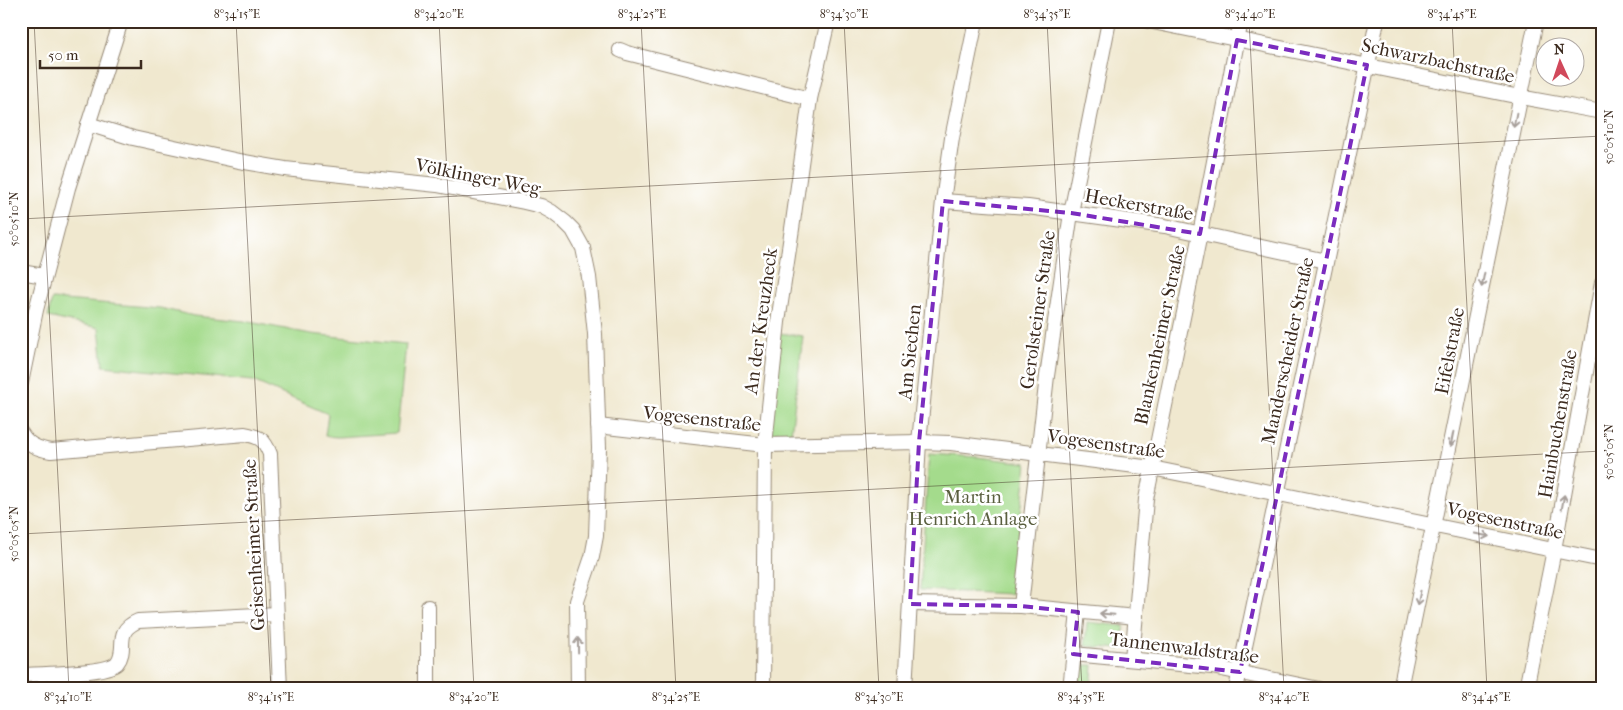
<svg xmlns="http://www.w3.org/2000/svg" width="1623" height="710" viewBox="0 0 1623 710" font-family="'IM FELL French Canon',serif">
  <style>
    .green { fill: #a4db8c; stroke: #708255 }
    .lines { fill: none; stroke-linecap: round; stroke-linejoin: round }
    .minor-casing { stroke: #968976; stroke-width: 16 }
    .minor { stroke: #fff; stroke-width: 14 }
    .oneway { stroke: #a79f9a }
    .marked { fill: none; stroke: #7b2cbf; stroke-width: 4; stroke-dasharray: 10 6; stroke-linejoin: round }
    .ticks { fill: none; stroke: #3b2a1e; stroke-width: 1; stroke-opacity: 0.45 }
    .labels { text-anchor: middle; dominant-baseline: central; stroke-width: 5; stroke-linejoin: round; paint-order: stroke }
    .street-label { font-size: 19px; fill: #3b2a1e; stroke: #fff }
    .park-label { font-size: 19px; fill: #5a5f3f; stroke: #fff }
    .neatline { fill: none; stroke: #3b2a1e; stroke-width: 2 }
    .ticks-label { font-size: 12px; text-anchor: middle; fill: #3b2a1e }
  </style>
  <rect width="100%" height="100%" fill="#fff"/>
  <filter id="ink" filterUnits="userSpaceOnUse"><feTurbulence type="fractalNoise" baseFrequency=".02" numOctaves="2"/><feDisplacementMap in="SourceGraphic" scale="10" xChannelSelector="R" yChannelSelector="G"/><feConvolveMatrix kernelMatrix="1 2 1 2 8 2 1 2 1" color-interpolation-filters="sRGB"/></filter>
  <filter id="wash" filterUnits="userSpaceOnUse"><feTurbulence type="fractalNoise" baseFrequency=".0096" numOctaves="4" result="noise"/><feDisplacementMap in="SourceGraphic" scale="20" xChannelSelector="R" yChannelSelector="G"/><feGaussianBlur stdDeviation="1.12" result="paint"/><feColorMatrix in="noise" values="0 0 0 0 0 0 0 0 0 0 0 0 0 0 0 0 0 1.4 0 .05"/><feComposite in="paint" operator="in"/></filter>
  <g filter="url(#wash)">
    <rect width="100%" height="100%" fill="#f0e8cf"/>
    <g class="green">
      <path d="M52 299 160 308 194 316 244 321 311 334 406 344 397 433 338 437 325 436 328 414 253 381 103 366 99 328 48 317Z"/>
      <path d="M778 333 803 336 791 434 769 432Z"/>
      <path d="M929 454 978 457 1027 463 1011 594 920 590Z"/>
      <path d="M1087 622 1124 626 1121 649 1085 646Z"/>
      <path d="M1080 665H1093L1091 689H1078Z"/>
    </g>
  </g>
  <g filter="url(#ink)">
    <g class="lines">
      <defs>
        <g id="minor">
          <path d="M1148 21 1520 97 1602 112"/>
          <path d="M620 50 627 53 810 99"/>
          <path d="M88 124 133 138 239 161 285 169 437 185 524 202 541 206 552 212 565 222 573 230 583 248 589 277 595 334 599 448 596 536 592 557 577 601 578 689"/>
          <path d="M943 201 1028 207 1165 226 1326 261"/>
          <path d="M21 272 44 276"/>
          <path d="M21 383 36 310 68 188 121 21"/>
          <path d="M598 426 765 445 919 442 951 443 1152 468 1602 560"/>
          <path d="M21 433C28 445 38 449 51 451L245 434C260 437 264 439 270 454L280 689"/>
          <path d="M910 604 1021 606 1136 617"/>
          <path d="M1021 606 1047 376 1071 213 1109 21"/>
          <path d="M428 607V689"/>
          <path d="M1073 654 1212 667 1319 689"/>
          <path d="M1132 659 1146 499 1200 234 1241 21"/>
          <path d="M21 675C39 674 106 674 117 663 129 648 112 632 138 621L276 614"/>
          <path d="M763 689 765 445 778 322 793 222 810 99 828 21"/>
          <path d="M905 689 919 442 943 201 952 138 976 21"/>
          <path d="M1070 689 1078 612"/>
          <path d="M1236 689 1377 21"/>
          <path d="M1400 689 1536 21"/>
          <path d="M1526 689 1554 550 1602 283"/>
        </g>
      </defs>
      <use href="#minor" class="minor-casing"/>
      <use href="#minor" class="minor"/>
    </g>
    <defs><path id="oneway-shaft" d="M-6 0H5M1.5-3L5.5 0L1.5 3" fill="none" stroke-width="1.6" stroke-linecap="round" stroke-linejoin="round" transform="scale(1.25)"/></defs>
    <g class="oneway">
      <use href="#oneway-shaft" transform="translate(1515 120) rotate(101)"/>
      <use href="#oneway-shaft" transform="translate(1483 280) rotate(101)"/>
      <use href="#oneway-shaft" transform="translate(1452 439) rotate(101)"/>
      <use href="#oneway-shaft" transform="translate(1563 502) rotate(-80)"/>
      <use href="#oneway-shaft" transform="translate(1482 535) rotate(12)"/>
      <use href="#oneway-shaft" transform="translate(1419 598) rotate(102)"/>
      <use href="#oneway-shaft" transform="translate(1107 614) rotate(-175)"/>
      <use href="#oneway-shaft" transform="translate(578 645) rotate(-91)"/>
    </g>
  </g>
  <path class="marked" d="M1237 40 1367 65 1240 672 1073 654 1078 612 1021 606 910 604 919 442 943 201 1071 213 1200 234Z"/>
  <path class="ticks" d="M34 21 69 689M236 21 271 689M439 21 474 689M641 21 676 689M844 21 879 689M1047 21 1082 689M1249 21 1284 689M1452 21 1487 689M21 219 1602 136M21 534 1602 451"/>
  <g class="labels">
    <g class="street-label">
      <text transform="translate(1438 61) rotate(12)">Schwarzbachstraße</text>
      <text transform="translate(478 177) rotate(11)">Völklinger Weg</text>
      <text transform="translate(1139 205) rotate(10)">Heckerstraße</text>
      <text transform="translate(1038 310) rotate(-82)">Gerolsteiner Straße</text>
      <text transform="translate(761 321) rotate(-82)">An der Kreuzheck</text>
      <text transform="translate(1160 335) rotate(-78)">Blankenheimer Straße</text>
      <text transform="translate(1288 351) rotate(-78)">Manderscheider Straße</text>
      <text transform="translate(1450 351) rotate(-79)">Eifelstraße</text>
      <text transform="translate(910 352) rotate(-84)">Am Siechen</text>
      <text transform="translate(702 419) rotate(6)">Vogesenstraße</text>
      <text transform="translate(1558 424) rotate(-80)">Hainbuchenstraße</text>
      <text transform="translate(1106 444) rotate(8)">Vogesenstraße</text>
      <text transform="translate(1505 521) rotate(12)">Vogesenstraße</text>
      <text transform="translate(254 545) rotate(-93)">Geisenheimer Straße</text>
      <text transform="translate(1184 648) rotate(7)">Tannenwaldstraße</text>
    </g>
    <g class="park-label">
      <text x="973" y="497">Martin<tspan x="973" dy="22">Henrich Anlage</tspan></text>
    </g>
  </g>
  <rect width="1623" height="710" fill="none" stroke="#fff" stroke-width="55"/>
  <g transform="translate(1560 62) rotate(357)"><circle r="24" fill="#ffffff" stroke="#b1aaa5"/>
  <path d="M0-4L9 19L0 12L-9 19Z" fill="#d1495b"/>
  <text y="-8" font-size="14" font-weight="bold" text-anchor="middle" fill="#3b2a1e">N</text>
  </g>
  <path d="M40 60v8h101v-8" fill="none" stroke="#3b2a1e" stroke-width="2.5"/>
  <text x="48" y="60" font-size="15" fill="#3b2a1e" stroke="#ffffff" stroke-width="4" paint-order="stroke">50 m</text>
  <rect x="28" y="28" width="1568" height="654" class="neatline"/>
  <g class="ticks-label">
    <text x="237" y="18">8°34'15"E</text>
    <text x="439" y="18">8°34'20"E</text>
    <text x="642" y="18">8°34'25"E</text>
    <text x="844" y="18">8°34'30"E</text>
    <text x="1047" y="18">8°34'35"E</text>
    <text x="1250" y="18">8°34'40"E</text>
    <text x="1452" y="18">8°34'45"E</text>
    <text transform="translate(1609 137) rotate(-90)" y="4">50°05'10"N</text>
    <text transform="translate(14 219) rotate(-90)" y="4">50°05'10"N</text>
    <text transform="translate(1609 452) rotate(-90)" y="4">50°05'05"N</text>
    <text transform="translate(14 534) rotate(-90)" y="4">50°05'05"N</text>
    <text x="68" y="701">8°34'10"E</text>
    <text x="271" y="701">8°34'15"E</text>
    <text x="474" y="701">8°34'20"E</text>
    <text x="676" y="701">8°34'25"E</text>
    <text x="879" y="701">8°34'30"E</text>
    <text x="1081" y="701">8°34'35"E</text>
    <text x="1284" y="701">8°34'40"E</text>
    <text x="1486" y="701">8°34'45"E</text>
  </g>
</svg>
